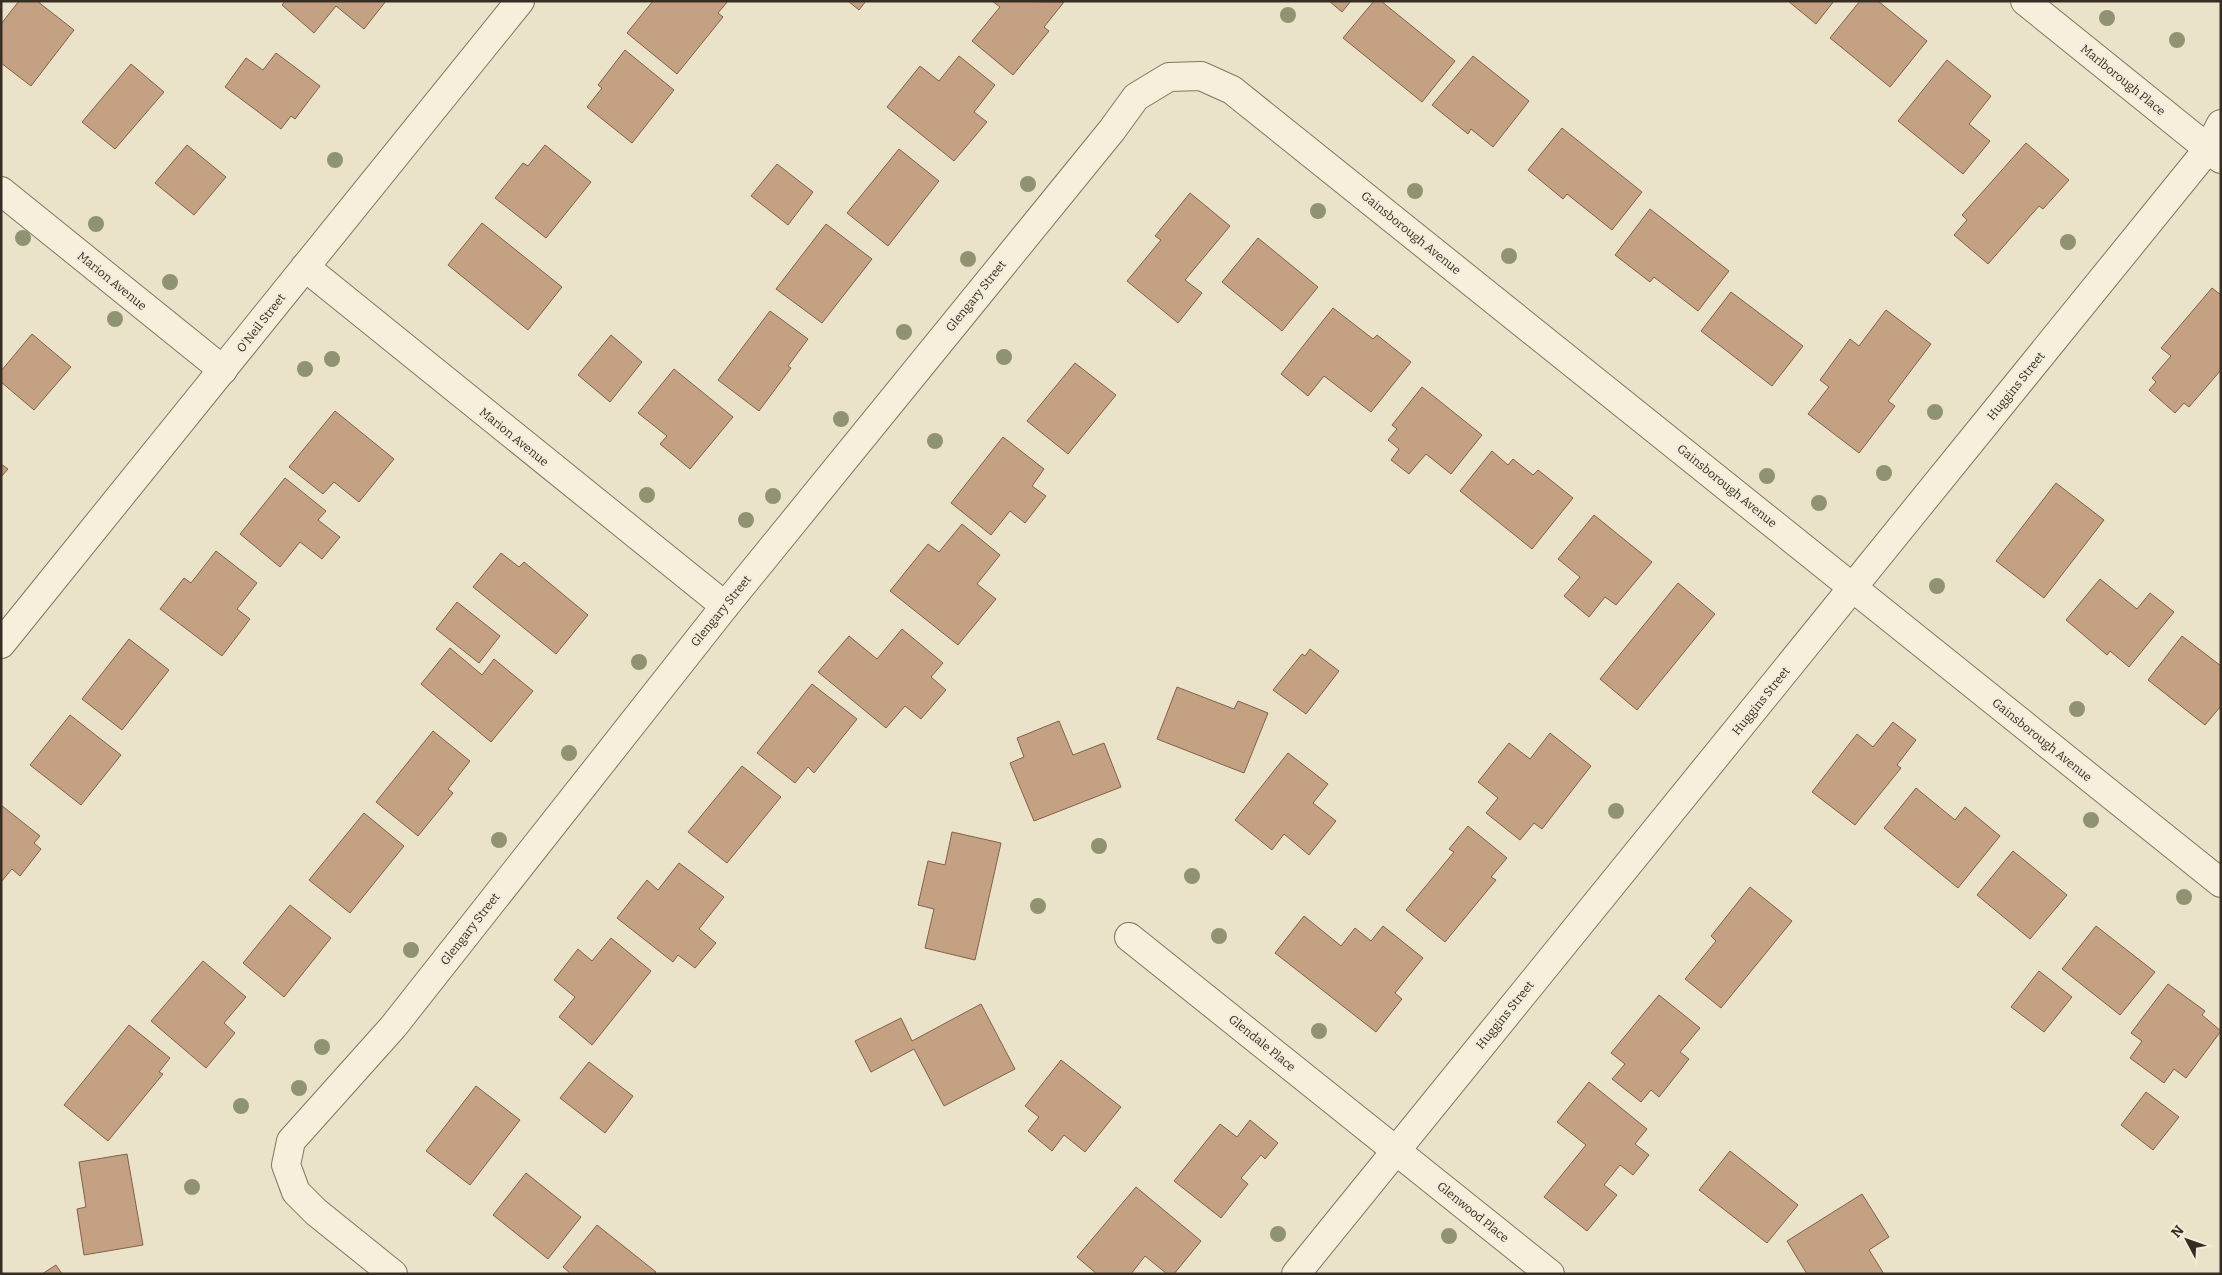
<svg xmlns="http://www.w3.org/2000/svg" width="2222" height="1275" viewBox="0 0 2222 1275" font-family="Bitter,serif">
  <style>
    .building { fill: #c5a183; stroke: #826148 }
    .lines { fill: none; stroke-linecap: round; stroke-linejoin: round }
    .minor-casing { stroke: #857560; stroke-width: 30 }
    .tertiary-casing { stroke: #857560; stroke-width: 30 }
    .minor { stroke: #f6efdc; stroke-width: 28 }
    .tertiary { stroke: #f6efdc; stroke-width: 28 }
    .tree { fill: #909372 }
    .labels { text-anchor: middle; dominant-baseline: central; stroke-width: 4; stroke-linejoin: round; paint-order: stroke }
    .street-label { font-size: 12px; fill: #372d22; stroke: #f3ecd8 }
  </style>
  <rect width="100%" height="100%" fill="#eae2c9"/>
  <g class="building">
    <path d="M19 1H37L74 30 31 86 1 63V24Z"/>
    <path d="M285 1H386L364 29 336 6 314 33 282 5Z"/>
    <path d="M653 1H728L718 13 723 17 677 74 627 33Z"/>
    <path d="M848 1H866L859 10Z"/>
    <path d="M992 1 1064 2 1044 27 1049 31 1013 75 972 41 1000 7Z"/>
    <path d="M1329 1H1351L1342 12Z"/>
    <path d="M1374 1H1381L1455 61 1422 102 1343 38Z"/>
    <path d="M1788 1H1834L1816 24Z"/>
    <path d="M1860 1H1878L1927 41 1890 87 1830 38Z"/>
    <path d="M625 50 674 90 632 143 587 107 602 88 598 85Z"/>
    <path d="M276 53 320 86 295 119 291 116 281 129 225 87 246 58 263 70Z"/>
    <path d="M959 56 995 85 974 112 987 122 954 161 887 107 920 66 939 81Z"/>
    <path d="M1473 56 1529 101 1493 147 1471 129 1468 134 1432 105Z"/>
    <path d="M1947 60 1991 96 1969 124 1990 141 1963 174 1898 121Z"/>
    <path d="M131 64 164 92 115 149 82 122Z"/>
    <path d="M1562 128 1642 192 1612 230 1567 194 1563 199 1528 170Z"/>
    <path d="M2026 143 2069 180 2043 209 2039 206 1988 264 1954 235 1967 220 1962 215Z"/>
    <path d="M187 145 226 177 194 215 155 183Z"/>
    <path d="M545 145 591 182 546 238 495 198 523 163 528 166Z"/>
    <path d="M899 149 939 181 888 246 847 213Z"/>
    <path d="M777 164 813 192 788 225 751 196Z"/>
    <path d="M1190 193 1230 226 1185 280 1202 293 1178 323 1127 281 1161 240 1155 236Z"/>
    <path d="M1650 209 1729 271 1698 311 1654 277 1650 282 1615 255Z"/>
    <path d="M482 223 562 287 528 330 448 265Z"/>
    <path d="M826 224 872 259 822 323 776 289Z"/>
    <path d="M1258 238 1318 287 1282 331 1222 282Z"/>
    <path d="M2212 288 2221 295V370L2189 407 2184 403 2175 413 2149 390 2156 382 2152 378 2171 356 2161 348Z"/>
    <path d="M1731 292 1803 346 1772 386 1701 331Z"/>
    <path d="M1333 308 1373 339 1377 335 1411 362 1371 412 1324 376 1308 396 1281 374Z"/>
    <path d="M1886 310 1931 344 1888 401 1895 406 1859 453 1808 414 1829 387 1820 380 1850 339 1859 346Z"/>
    <path d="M770 311 808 339 788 366 791 368 759 411 718 380Z"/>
    <path d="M32 334 71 367 34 410 1 382V371Z"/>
    <path d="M611 335 642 362 610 402 578 375Z"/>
    <path d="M1075 363 1116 395 1068 454 1027 421Z"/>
    <path d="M674 369 733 417 690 469 660 444 667 436 638 413Z"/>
    <path d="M1422 387 1482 435 1451 474 1426 454 1409 474 1391 460 1399 449 1388 440 1397 429 1392 425Z"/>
    <path d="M335 411 394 459 359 502 334 482 323 494 289 467Z"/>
    <path d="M1003 437 1044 469 1032 486 1046 496 1025 523 1010 511 991 535 951 503Z"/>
    <path d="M1492 451 1508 465 1513 459 1533 475 1538 470 1573 498 1532 549 1460 491Z"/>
    <path d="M1 464 8 469 1 477Z"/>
    <path d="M285 478 326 511 318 520 340 537 322 559 300 542 280 567 240 534Z"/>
    <path d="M2056 483 2104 520 2044 598 1996 561Z"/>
    <path d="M1594 515 1652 562 1616 605 1605 597 1589 617 1564 596 1580 577 1558 559Z"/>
    <path d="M962 524 1000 555 977 584 996 599 958 645 890 591 928 544 939 552Z"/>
    <path d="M216 551 257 583 237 609 250 619 222 656 160 609 184 578 191 583Z"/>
    <path d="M501 553 519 567 524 562 588 615 556 654 473 587Z"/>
    <path d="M2100 579 2137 609 2150 593 2174 612 2129 667 2110 651 2107 655 2066 620Z"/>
    <path d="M1678 583 1715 614 1637 710 1600 679Z"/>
    <path d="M457 602 500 636 479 663 436 629Z"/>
    <path d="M902 629 943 663 931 677 946 690 921 719 905 706 886 728 818 672 849 636 877 659Z"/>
    <path d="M2182 636 2221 666V706L2205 725 2148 680Z"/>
    <path d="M129 639 169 670 122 730 82 699Z"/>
    <path d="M450 648 482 675 494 659 533 691 491 742 421 684Z"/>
    <path d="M1310 649 1339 671 1306 714 1273 690 1302 654 1305 656Z"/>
    <path d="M812 684 857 719 814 773 808 767 795 783 757 753Z"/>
    <path d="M1177 687 1234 709 1238 701 1268 713 1244 773 1157 739Z"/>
    <path d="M70 715 121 755 81 805 30 765Z"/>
    <path d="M1059 721 1073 755 1104 743 1121 787 1034 821 1010 763 1024 757 1017 738Z"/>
    <path d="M1893 722 1916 740 1897 765 1901 768 1855 825 1812 792 1857 734 1873 747Z"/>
    <path d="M433 731 470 761 448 789 453 793 418 836 376 802Z"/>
    <path d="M1550 733 1591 766 1542 829 1534 823 1520 840 1486 813 1498 798 1478 782 1509 743 1530 759Z"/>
    <path d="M1288 753 1328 784 1313 803 1336 821 1309 855 1284 834 1272 850 1235 820Z"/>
    <path d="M742 766 781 797 727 863 688 832Z"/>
    <path d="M1916 788 1955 820 1965 807 2000 836 1958 888 1884 828Z"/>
    <path d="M1 805 40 836 34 843 41 849 20 876 12 869 1 882Z"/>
    <path d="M364 813 404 846 350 913 309 880Z"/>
    <path d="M1468 826 1507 858 1491 877 1496 880 1445 942 1406 910 1454 852 1449 849Z"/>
    <path d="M952 832 1001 843 975 960 925 948 934 909 918 905 928 861 945 865Z"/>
    <path d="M2013 851 2067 895 2030 939 1977 895Z"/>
    <path d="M679 863 724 897 699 929 716 943 695 968 678 955 673 962 617 918 647 880 658 890Z"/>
    <path d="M1750 887 1792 921 1721 1008 1685 979 1716 941 1711 936Z"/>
    <path d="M290 905 331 938 284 997 243 963Z"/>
    <path d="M1304 916 1341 946 1355 928 1371 941 1383 926 1423 958 1395 993 1402 999 1376 1032 1275 953Z"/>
    <path d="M2096 926 2155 972 2120 1015 2062 969Z"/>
    <path d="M611 938 651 971 592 1045 559 1017 575 997 554 980 578 949 592 961Z"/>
    <path d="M203 961 246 997 224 1023 235 1033 206 1068 151 1021Z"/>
    <path d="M2039 971 2072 997 2044 1032 2011 1007Z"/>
    <path d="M2168 984 2205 1011 2202 1015 2221 1031 2186 1078 2174 1069 2164 1083 2130 1058 2142 1041 2131 1033Z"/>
    <path d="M1659 995 1700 1028 1680 1052 1689 1059 1659 1097 1651 1090 1641 1102 1612 1079 1625 1064 1611 1053Z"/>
    <path d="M981 1004 1015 1069 944 1106 914 1049 871 1072 855 1041 901 1018 912 1041Z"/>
    <path d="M129 1025 170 1058 159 1072 163 1074 108 1141 64 1105Z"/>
    <path d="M1061 1060 1121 1107 1085 1152 1064 1135 1052 1151 1028 1131 1039 1117 1025 1106Z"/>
    <path d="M589 1062 633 1096 605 1133 560 1098Z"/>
    <path d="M1589 1082 1647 1129 1635 1144 1649 1155 1633 1175 1620 1165 1604 1185 1617 1195 1587 1231 1544 1197 1586 1145 1557 1122Z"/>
    <path d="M476 1086 520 1120 470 1185 426 1151Z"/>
    <path d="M2146 1092 2179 1117 2153 1150 2121 1125Z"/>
    <path d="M1250 1120 1278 1143 1265 1159 1261 1155 1241 1178 1248 1184 1221 1218 1174 1181 1220 1124 1237 1137Z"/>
    <path d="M1730 1151 1798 1205 1767 1243 1699 1190Z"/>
    <path d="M127 1154 143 1245 84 1255 77 1209 86 1207 79 1162Z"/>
    <path d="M526 1173 581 1217 548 1259 493 1215Z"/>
    <path d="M1136 1187 1201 1241 1174 1274H1167L1145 1256 1131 1274H1097L1077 1257Z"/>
    <path d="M1862 1194 1889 1237 1869 1250 1884 1274H1807L1787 1241Z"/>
    <path d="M597 1225 656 1272 654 1274H571L563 1267Z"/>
    <path d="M56 1265 62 1274H42Z"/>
  </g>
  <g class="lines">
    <defs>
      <g id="minor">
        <path d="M2025 1 2221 159"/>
        <path d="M1 191 223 370"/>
        <path d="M305 267 725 606"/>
        <path d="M1129 937 1550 1274"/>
        <path d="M393 1274 316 1212 296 1192 286 1165 291 1141 393 1027 725 606 1112 130 1136 97 1169 77 1201 76 1232 90 2221 883"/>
        <path d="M1296 1274 2208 149 2221 124"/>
      </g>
      <path id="tertiary" d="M1 644 520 1"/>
    </defs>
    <use href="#minor" class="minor-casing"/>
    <use href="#tertiary" class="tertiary-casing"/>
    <use href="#minor" class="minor"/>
    <use href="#tertiary" class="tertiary"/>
  </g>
  <g class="tree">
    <circle cx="1288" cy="15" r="8"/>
    <circle cx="2107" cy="18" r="8"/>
    <circle cx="2177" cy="40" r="8"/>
    <circle cx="335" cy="160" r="8"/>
    <circle cx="1028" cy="184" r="8"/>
    <circle cx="1415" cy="191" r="8"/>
    <circle cx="1318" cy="211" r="8"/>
    <circle cx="96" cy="224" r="8"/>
    <circle cx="23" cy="238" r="8"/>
    <circle cx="2068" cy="242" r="8"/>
    <circle cx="1509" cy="256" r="8"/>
    <circle cx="968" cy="259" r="8"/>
    <circle cx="170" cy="282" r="8"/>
    <circle cx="115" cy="319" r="8"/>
    <circle cx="904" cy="332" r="8"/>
    <circle cx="1004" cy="357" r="8"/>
    <circle cx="332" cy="359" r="8"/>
    <circle cx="305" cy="369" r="8"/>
    <circle cx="1935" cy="412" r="8"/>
    <circle cx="841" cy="419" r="8"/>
    <circle cx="935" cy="441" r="8"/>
    <circle cx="1884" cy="473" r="8"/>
    <circle cx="1767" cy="476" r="8"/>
    <circle cx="647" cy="495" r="8"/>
    <circle cx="773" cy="496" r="8"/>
    <circle cx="1819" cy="503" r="8"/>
    <circle cx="746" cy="520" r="8"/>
    <circle cx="1937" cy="586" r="8"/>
    <circle cx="639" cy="662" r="8"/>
    <circle cx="2077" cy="709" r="8"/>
    <circle cx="569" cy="753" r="8"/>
    <circle cx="1616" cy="811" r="8"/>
    <circle cx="2091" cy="820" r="8"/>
    <circle cx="499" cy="840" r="8"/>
    <circle cx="1099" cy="846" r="8"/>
    <circle cx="1192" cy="876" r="8"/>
    <circle cx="2184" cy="897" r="8"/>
    <circle cx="1038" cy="906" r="8"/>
    <circle cx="1219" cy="936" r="8"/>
    <circle cx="411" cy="950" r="8"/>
    <circle cx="1319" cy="1031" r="8"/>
    <circle cx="322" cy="1047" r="8"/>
    <circle cx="299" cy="1088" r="8"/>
    <circle cx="241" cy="1106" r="8"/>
    <circle cx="192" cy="1187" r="8"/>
    <circle cx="1278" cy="1234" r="8"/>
    <circle cx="1449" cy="1236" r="8"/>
  </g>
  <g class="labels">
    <g class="street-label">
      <text transform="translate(2123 80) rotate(39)">Marlborough Place</text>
      <text transform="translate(1411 233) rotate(39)">Gainsborough Avenue</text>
      <text transform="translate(112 281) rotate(39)">Marion Avenue</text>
      <text transform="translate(976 296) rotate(-51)">Glengary Street</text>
      <text transform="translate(261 323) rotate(-52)">O'Neil Street</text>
      <text transform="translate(2016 386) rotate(-51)">Huggins Street</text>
      <text transform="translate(514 437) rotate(39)">Marion Avenue</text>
      <text transform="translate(1727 486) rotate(39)">Gainsborough Avenue</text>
      <text transform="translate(721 611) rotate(-51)">Glengary Street</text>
      <text transform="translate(1761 701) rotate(-51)">Huggins Street</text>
      <text transform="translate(2042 740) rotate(39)">Gainsborough Avenue</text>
      <text transform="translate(470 929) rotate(-52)">Glengary Street</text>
      <text transform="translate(1505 1015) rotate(-51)">Huggins Street</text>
      <text transform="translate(1262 1043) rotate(39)">Glendale Place</text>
      <text transform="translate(1473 1212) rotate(39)">Glenwood Place</text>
    </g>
  </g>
  <rect width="2222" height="1275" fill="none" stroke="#372d22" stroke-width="5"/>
  <g transform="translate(2187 1240) rotate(311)" stroke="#f3ecd8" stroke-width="4" paint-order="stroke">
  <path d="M0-4L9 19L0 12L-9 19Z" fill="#372d22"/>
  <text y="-8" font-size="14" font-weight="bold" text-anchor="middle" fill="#372d22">N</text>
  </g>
</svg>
